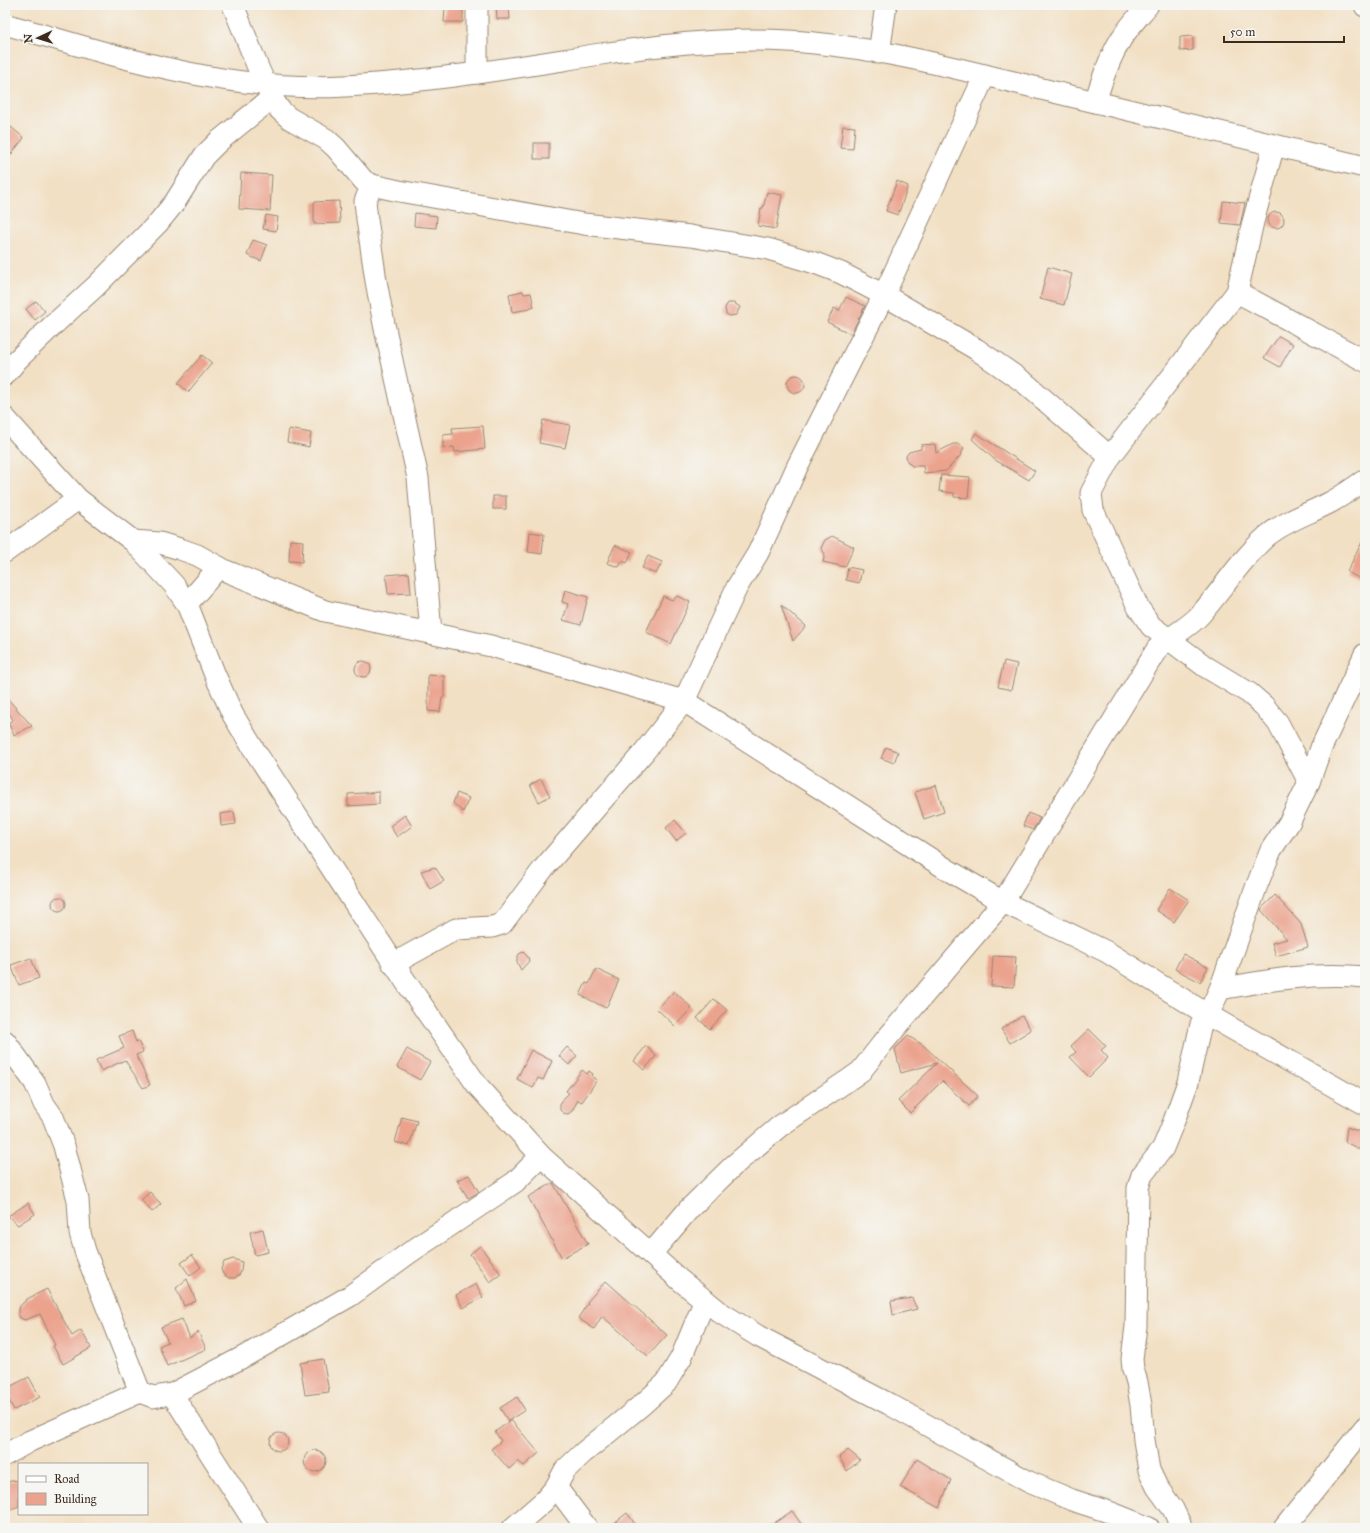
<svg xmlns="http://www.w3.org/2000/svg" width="1370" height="1533" viewBox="0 0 1370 1533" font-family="'IM FELL Great Primer',serif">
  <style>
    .building { fill: #eba38e }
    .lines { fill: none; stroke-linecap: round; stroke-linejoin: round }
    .minor-casing { stroke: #968571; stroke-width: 23 }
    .minor { stroke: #fff; stroke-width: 21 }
  </style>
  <rect width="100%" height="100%" fill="#f6f6f2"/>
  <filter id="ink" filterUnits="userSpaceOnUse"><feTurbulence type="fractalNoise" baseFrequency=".025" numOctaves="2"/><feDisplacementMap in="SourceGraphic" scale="8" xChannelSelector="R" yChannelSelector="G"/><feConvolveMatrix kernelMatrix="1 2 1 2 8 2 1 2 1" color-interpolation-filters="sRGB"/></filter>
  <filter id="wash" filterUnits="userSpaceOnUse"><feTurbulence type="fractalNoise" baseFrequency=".012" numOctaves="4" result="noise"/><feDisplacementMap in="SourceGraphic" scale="16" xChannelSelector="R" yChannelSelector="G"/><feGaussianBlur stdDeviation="0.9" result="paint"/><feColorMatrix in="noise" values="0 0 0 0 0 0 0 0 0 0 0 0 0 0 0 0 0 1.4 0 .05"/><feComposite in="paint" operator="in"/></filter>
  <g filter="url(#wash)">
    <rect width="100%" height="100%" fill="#f2e0c4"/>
    <g id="blocks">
      <g class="building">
        <path d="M450 5H463V22H444L445 7H450Z"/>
        <path d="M496 5H509L510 19H497Z"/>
        <path d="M1193 36V50L1180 51V37Z"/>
        <path d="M5 122 24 138 5 162Z"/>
        <path d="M843 126 855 127 853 149 840 148Z"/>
        <rect x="534" y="143" width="15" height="16"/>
        <path d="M241 173 272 175 270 211 239 209Z"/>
        <path d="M897 181 908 186 898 215 886 211Z"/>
        <path d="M767 192 782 195 776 229 758 226 761 208H763Z"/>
        <path d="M339 201 340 223 314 224V202Z"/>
        <path d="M1223 201 1245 203 1240 225 1221 223Z"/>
        <circle cx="1276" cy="220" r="8"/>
        <path d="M415 213 437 216 436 228 414 226Z"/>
        <path d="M266 215 278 217 276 231 263 229Z"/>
        <path d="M253 240 267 245 261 261 247 255Z"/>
        <path d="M1048 267 1072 274 1064 305 1040 299Z"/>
        <path d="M523 291 524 294 531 293 534 307H530V309L512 312 509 294Z"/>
        <path d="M846 297 865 306 851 334 827 322 834 308 839 311Z"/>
        <path d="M36 301 45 311 35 320 26 309Z"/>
        <path d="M728 303H734L740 307 736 315 730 316 726 314 725 308Z"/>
        <path d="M1279 336 1293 344 1280 367 1264 358Z"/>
        <path d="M202 355 212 363 188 392 178 383Z"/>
        <circle cx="796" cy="384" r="9"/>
        <path d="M543 420 570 425 565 448 539 443Z"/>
        <path d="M483 426 485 449 455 452 454 447 443 448V435L453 434 452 428Z"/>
        <path d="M289 429 311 433 309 447 287 442Z"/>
        <path d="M976 433 1035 471 1029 480 995 460 972 439Z"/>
        <path d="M935 444 936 453 953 444H958L964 448 961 455 946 471 924 473 923 466H912L907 461 906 456 909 452 921 449V445Z"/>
        <path d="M941 475 970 477 968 498 954 497V493L939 491Z"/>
        <rect x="493" y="496" width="13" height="13"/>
        <path d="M530 532 544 534 542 554 528 552Z"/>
        <path d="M832 536 854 547 845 567 823 562 825 554 821 548 825 540Z"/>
        <path d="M1365 536V570L1361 579 1347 572Z"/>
        <path d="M290 540 303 541 302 562 289 561Z"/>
        <path d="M615 545 632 552 627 563 622 561 619 567 607 563Z"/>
        <path d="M648 556 662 562 656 574 642 568Z"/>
        <path d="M848 567 862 570 859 583 846 580Z"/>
        <path d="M409 573 411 593 388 594 386 575Z"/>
        <path d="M565 590 588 597 581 625 563 620 568 604 562 602Z"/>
        <path d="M663 596 672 600 677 596 690 602 671 644 646 632Z"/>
        <path d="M781 605 806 626 793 641Z"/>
        <path d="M1004 661 1017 664 1011 690 998 687Z"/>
        <circle cx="363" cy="669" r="8"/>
        <path d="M428 675 444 676V697H442L440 712 428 711Z"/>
        <path d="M5 697H6L32 726 14 735 8 723 13 720 5 705Z"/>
        <path d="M886 747 898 752 894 763 881 758Z"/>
        <path d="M541 779 550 796 539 802 530 785Z"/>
        <path d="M936 785 944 812 924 819 915 792Z"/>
        <path d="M379 792V804L348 806V794Z"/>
        <path d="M457 793 469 798 463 812 453 803Z"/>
        <path d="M234 812 236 824 221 826 220 814Z"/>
        <path d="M1028 813 1040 818 1033 830 1023 826Z"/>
        <path d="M405 815 412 826 397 837 390 826Z"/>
        <path d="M675 820 686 833 676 841 666 828Z"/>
        <path d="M435 867 444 881 430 889 421 871Z"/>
        <path d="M1170 888 1189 900 1174 922 1156 910Z"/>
        <path d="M1275 895 1301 924 1308 947 1276 956 1272 943 1287 939 1261 910 1262 908Z"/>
        <circle cx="59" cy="904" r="7"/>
        <path d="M523 952 528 957 529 961 521 970 517 962V958L519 954Z"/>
        <path d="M1183 954 1208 967 1200 982 1175 969Z"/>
        <path d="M993 956 1016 957 1014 987 991 986Z"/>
        <path d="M31 958 39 978 19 985 11 965Z"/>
        <path d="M596 969 619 980 606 1008 580 995 586 983 589 984Z"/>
        <path d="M674 991 692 1008 675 1026 657 1009Z"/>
        <path d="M714 999 727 1010 710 1029 697 1018Z"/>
        <path d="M1022 1016 1031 1030 1010 1043 1001 1029Z"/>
        <path d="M1089 1029 1106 1046 1101 1050 1108 1058 1089 1077 1070 1057 1076 1052 1071 1046Z"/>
        <path d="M132 1031 136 1042 138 1041 143 1052 136 1055 150 1085 143 1088 125 1060 101 1071 96 1060 124 1048 119 1036Z"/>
        <path d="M908 1036 923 1045 978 1096 969 1106 942 1081 910 1113 898 1101 937 1063 901 1073 895 1049Z"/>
        <path d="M646 1046 656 1056 644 1070 634 1061Z"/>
        <path d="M567 1047 577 1056 569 1065 559 1056Z"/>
        <path d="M407 1049 430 1062 420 1080 397 1067Z"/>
        <path d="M531 1050 552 1061 543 1080 538 1078 533 1088 517 1079Z"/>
        <path d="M582 1070 587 1074 589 1071 593 1074 592 1077 597 1080 582 1102 578 1100 572 1111 568 1114 563 1113 560 1110V1102L569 1093 566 1091Z"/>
        <path d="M402 1117 417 1121 409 1146 395 1142Z"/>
        <path d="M1347 1127 1365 1134V1152L1345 1142Z"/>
        <path d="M469 1175 479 1192 468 1198 457 1180Z"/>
        <path d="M553 1183 588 1244 562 1258 528 1197Z"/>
        <path d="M150 1192 161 1204 152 1212 141 1200Z"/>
        <path d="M28 1203 35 1214 18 1225 8 1216Z"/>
        <path d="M263 1229 268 1252 255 1255 250 1232Z"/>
        <path d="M480 1246 501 1274 490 1282 470 1254Z"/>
        <path d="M192 1255 201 1267 190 1276 181 1263Z"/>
        <path d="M233 1259 242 1262 241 1271 240 1274 235 1278H229L223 1274 221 1269 224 1262Z"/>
        <path d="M187 1279 196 1301 184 1306 176 1288Z"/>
        <path d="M606 1281 667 1335 648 1356 602 1316 594 1329 578 1318 588 1303 587 1302Z"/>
        <path d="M476 1284 483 1297 463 1308 456 1295Z"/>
        <path d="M47 1289 72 1336 81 1330 91 1348 63 1364 53 1346 55 1345 40 1314 25 1320 20 1318 18 1314V1308L27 1299Z"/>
        <path d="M912 1298 917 1309 893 1315 891 1301Z"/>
        <path d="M182 1319 190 1338 198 1331 206 1349 167 1366 159 1346 168 1342 161 1327Z"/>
        <path d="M323 1359 329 1392 305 1395 300 1363Z"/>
        <path d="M29 1377 40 1397 14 1410 5 1393V1389Z"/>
        <path d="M517 1397 525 1410 508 1421 500 1408Z"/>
        <path d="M511 1420 539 1453 524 1466 518 1461 509 1469 491 1449 501 1441 495 1432Z"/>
        <circle cx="279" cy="1442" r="9"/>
        <circle cx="315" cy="1461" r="11"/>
        <path d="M848 1450 860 1460 847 1471 839 1457Z"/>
        <path d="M917 1459 951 1480 939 1508 900 1487Z"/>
        <path d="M19 1480V1506L5 1512V1482Z"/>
        <path d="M792 1511 804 1528H767Z"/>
        <path d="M627 1513 638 1528H608Z"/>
      </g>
    </g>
  </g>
  <g filter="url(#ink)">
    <use href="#blocks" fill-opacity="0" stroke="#968571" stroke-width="1"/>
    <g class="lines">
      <defs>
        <g id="minor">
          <path d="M233 5 259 70 272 98 280 110 289 118 326 139 336 148 364 181 372 185 399 191 584 224 690 236 768 249 815 263 841 273 884 295 976 349 1025 383 1110 457 1237 292 1253 222 1274 145"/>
          <path d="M477 5V73"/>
          <path d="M1365 5V6"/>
          <path d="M5 24C115 56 229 93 345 86 431 82 516 67 601 54 662 45 726 37 788 41 878 46 967 71 1054 92 1157 117 1261 142 1365 167"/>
          <path d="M879 53 886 5"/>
          <path d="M1095 102C1102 80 1109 59 1121 39 1129 27 1139 16 1148 5"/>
          <path d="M372 185 365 201 367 219 376 281 384 324 418 478 431 633"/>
          <path d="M1237 292 1365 361"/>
          <path d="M5 375 17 360 51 327 96 286 158 223 175 202 204 156 219 141 272 98"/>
          <path d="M5 418 78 499 133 541 174 585 187 604 215 675 233 715 253 748 406 982 477 1085 541 1156 681 1281 721 1313 758 1336 889 1404 1029 1482 1072 1500 1112 1513 1149 1528"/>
          <path d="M1110 457 1091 493 1093 510 1138 607 1151 626 1206 667 1249 693 1264 706 1278 723 1309 782"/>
          <path d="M133 541 160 543 180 549 197 555 226 571 325 611 491 646 684 701 948 870 1003 902 1107 952 1208 1015 1365 1104"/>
          <path d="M5 552 78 499"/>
          <path d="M187 604 219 567"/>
          <path d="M393 964 456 929 492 927 502 924 543 869 644 752 684 701 737 587 758 553 797 467 884 295 985 75"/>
          <path d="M1220 989C1268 980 1316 972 1365 977"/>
          <path d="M5 1041 35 1083 44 1104 53 1117 64 1146 78 1200 80 1233 85 1251 140 1392 153 1397 172 1394 247 1355 350 1296 409 1253 515 1182 541 1156"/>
          <path d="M651 1254 689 1209 733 1166 780 1126 847 1081 861 1071 882 1044 1003 902 1157 649C1170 636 1187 629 1200 615 1223 589 1241 559 1267 536 1285 521 1308 514 1329 503 1341 497 1353 488 1365 480"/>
          <path d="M172 1394 258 1528"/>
          <path d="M5 1455 30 1441 140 1392"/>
          <path d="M556 1487 587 1528"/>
          <path d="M513 1528 544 1501 556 1487 565 1470 583 1453 643 1404 666 1383 681 1358 705 1300"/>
          <path d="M1182 1528 1173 1509 1157 1487 1149 1470 1144 1440 1141 1405 1137 1382 1133 1369 1132 1359 1136 1326 1138 1188 1142 1175 1163 1148 1174 1121 1188 1082 1201 1024 1208 1015 1220 989 1257 885 1271 850 1289 823 1309 782 1321 748 1365 654"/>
          <path d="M1284 1528 1365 1427"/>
        </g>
      </defs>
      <use href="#minor" class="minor-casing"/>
      <use href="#minor" class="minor"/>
    </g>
  </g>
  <rect width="1370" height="1533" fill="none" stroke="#f6f6f2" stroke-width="20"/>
  <rect x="18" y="1463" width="130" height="52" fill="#f6f6f2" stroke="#aba49d"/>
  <rect x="26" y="1476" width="20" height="6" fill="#ffffff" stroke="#aba49d"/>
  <text x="54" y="1483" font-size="12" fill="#3b2a1e">Road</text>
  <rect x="26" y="1493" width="20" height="12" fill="#eba38e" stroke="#aba49d"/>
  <text x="54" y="1503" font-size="12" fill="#3b2a1e">Building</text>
  <g transform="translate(38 38) rotate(266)" stroke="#f6f6f2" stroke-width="3" paint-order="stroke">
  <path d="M0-3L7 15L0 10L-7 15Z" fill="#3b2a1e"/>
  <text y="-6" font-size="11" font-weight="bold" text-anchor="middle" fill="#3b2a1e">N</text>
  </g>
  <path d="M1224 36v6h120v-6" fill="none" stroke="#3b2a1e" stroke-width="2"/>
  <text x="1230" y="36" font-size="12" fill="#3b2a1e" stroke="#f6f6f2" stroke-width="3" paint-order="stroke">50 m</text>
</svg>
